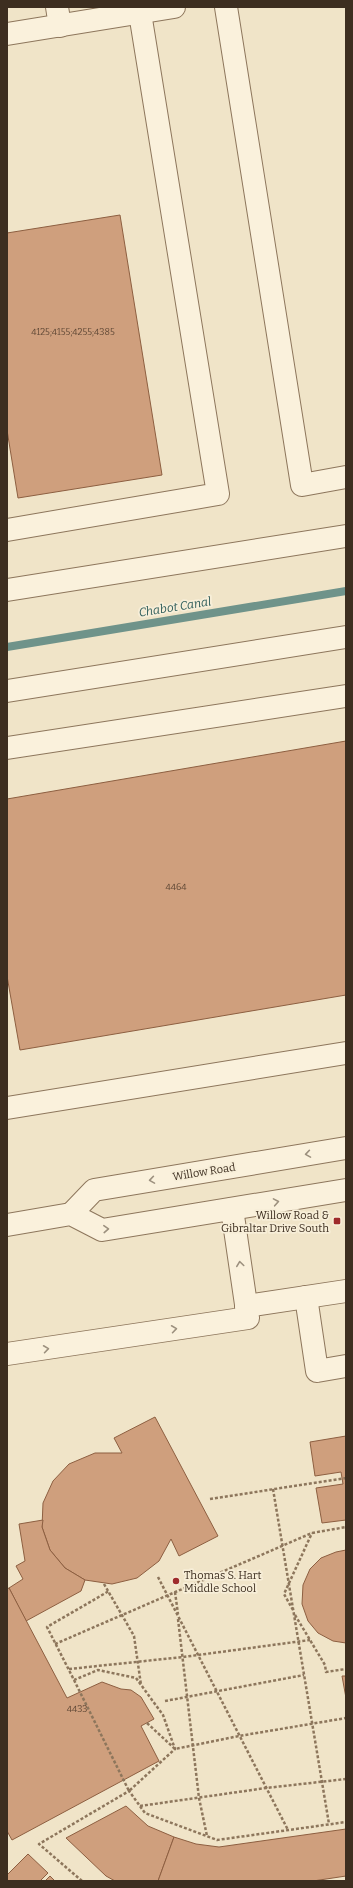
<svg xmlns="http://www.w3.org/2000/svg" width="353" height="1888" viewBox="0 0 353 1888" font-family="Bitter,serif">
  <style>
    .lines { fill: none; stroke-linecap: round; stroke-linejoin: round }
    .stream { stroke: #6f938a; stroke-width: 8 }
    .building { fill: #cf9f7d; stroke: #8d5f41 }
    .minor-casing { stroke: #8d765c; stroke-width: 24 }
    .path { stroke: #8d765c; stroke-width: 2.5; stroke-dasharray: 3 2; stroke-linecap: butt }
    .minor { stroke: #faf1dc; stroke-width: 22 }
    .oneway { stroke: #9c907e }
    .poi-dot { fill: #9e2a2b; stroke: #f7eed8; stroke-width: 1.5 }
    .labels { text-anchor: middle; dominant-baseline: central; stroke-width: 3.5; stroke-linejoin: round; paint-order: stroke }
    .number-label { font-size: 9px; fill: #624a37 }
    .street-label { font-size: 11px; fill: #3d2e20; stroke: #f7eed8 }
    .poi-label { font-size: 11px; fill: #3d2e20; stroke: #f7eed8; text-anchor: end }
    .water-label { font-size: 12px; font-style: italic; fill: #2f5d5a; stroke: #f7eed8 }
  </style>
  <rect width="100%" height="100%" fill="#f0e4c8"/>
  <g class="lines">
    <path class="stream" d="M7 647 346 591"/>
  </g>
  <g class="building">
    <path d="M120 215 162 475 18 498 7 430V233Z"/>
    <path d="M346 741V995L20 1050 7 976V799Z"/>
    <path d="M155 1417 218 1536 179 1556 171 1539 159 1561 137 1578 112 1584 85 1580 65 1568 50 1550 42 1527 43 1503 53 1481 69 1464 95 1453H122L114 1438Z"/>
    <path d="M346 1436V1520L322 1523 316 1488 343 1484 341 1472 315 1476 310 1442Z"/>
    <path d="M43 1520 42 1527 50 1550 65 1568 85 1580 81 1591 26 1621 9 1588 23 1579 16 1566 25 1561 19 1524Z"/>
    <path d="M346 1550V1643L333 1641 318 1633 308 1621 302 1604 303 1585 310 1569 321 1558 336 1552Z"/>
    <path d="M9 1588 67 1698 102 1682 121 1689 131 1690 141 1697 154 1719 141 1726 159 1761 12 1840 7 1831V1589Z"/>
    <path d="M342 1676H346V1698Z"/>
    <path d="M126 1806 148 1826 174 1837 158 1881H115L106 1876 66 1838Z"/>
    <path d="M346 1829V1876L313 1881H158L174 1837 196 1844 219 1847Z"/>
    <path d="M28 1854 48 1873 40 1881H7V1875Z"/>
    <path d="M50 1876 55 1881H45Z"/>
  </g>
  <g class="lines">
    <defs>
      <g id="minor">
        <path d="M57 7 60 26"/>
        <path d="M226 7 302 485 346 477"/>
        <path d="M7 34 174 7"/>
        <path d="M7 530 218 494 139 7"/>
        <path d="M7 590 346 536"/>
        <path d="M7 691 346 637"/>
        <path d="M7 748 346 696"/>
        <path d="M7 1108 346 1053"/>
        <path d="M71 1214 94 1190 346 1148"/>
        <path d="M7 1225 71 1214 102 1230 346 1190"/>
        <path d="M306 1297 317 1371 346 1366"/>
        <path d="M246 1306 346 1291"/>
        <path d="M7 1354 248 1318 232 1209"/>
      </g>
    </defs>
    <use href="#minor" class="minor-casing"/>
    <g class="path">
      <path d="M273 1489 329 1824"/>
      <path d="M210 1499 346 1478"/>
      <path d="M158 1577 288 1830"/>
      <path d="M104 1584 134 1636 141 1685"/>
      <path d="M175 1592 178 1614"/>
      <path d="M293 1610 284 1594 312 1533"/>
      <path d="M295 1615 325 1665 326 1672 346 1669"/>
      <path d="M178 1619 199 1798 207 1836"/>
      <path d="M55 1644 312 1533 346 1527"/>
      <path d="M69 1669 183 1657 310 1640"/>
      <path d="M74 1680 129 1791 175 1749 163 1715 136 1678 98 1670 74 1680 47 1627 109 1591"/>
      <path d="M165 1701 304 1675"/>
      <path d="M147 1723 175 1749 239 1736 346 1718"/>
      <path d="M140 1806 266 1788 346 1779"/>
      <path d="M82 1881 39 1844 129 1791 145 1813 217 1840 346 1822"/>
    </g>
    <use href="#minor" class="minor"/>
  </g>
  <defs><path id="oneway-chevron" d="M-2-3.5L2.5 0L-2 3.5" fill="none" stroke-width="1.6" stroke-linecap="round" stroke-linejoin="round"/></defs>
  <g class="oneway">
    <use href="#oneway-chevron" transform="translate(308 1154) rotate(171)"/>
    <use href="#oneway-chevron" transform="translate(152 1180) rotate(171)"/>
    <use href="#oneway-chevron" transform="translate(276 1202) rotate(-10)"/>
    <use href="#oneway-chevron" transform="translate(106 1229) rotate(-3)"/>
    <use href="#oneway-chevron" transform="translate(240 1264) rotate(-98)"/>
    <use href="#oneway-chevron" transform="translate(174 1329) rotate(-8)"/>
    <use href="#oneway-chevron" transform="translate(46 1349) rotate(-8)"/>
  </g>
  <g class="poi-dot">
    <rect x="333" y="1217" width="8" height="8" rx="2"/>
    <circle cx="176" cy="1581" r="4"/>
  </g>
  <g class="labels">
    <g class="number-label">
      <text x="73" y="332">4125;4155;4255;4385</text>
      <text x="176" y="887">4464</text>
      <text x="77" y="1709">4433</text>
    </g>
    <g class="street-label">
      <text transform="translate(204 1172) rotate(-9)">Willow Road</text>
    </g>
    <g class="poi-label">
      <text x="329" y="1215">Willow Road &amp;<tspan x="329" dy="13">Gibraltar Drive South</tspan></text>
      <text x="184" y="1575" text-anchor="start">Thomas S. Hart<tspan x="184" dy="13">Middle School</tspan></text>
    </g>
    <g class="water-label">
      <text transform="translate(175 607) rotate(-9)">Chabot Canal</text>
    </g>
  </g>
  <rect width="353" height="1888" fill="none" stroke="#3d2e20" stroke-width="16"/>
</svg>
